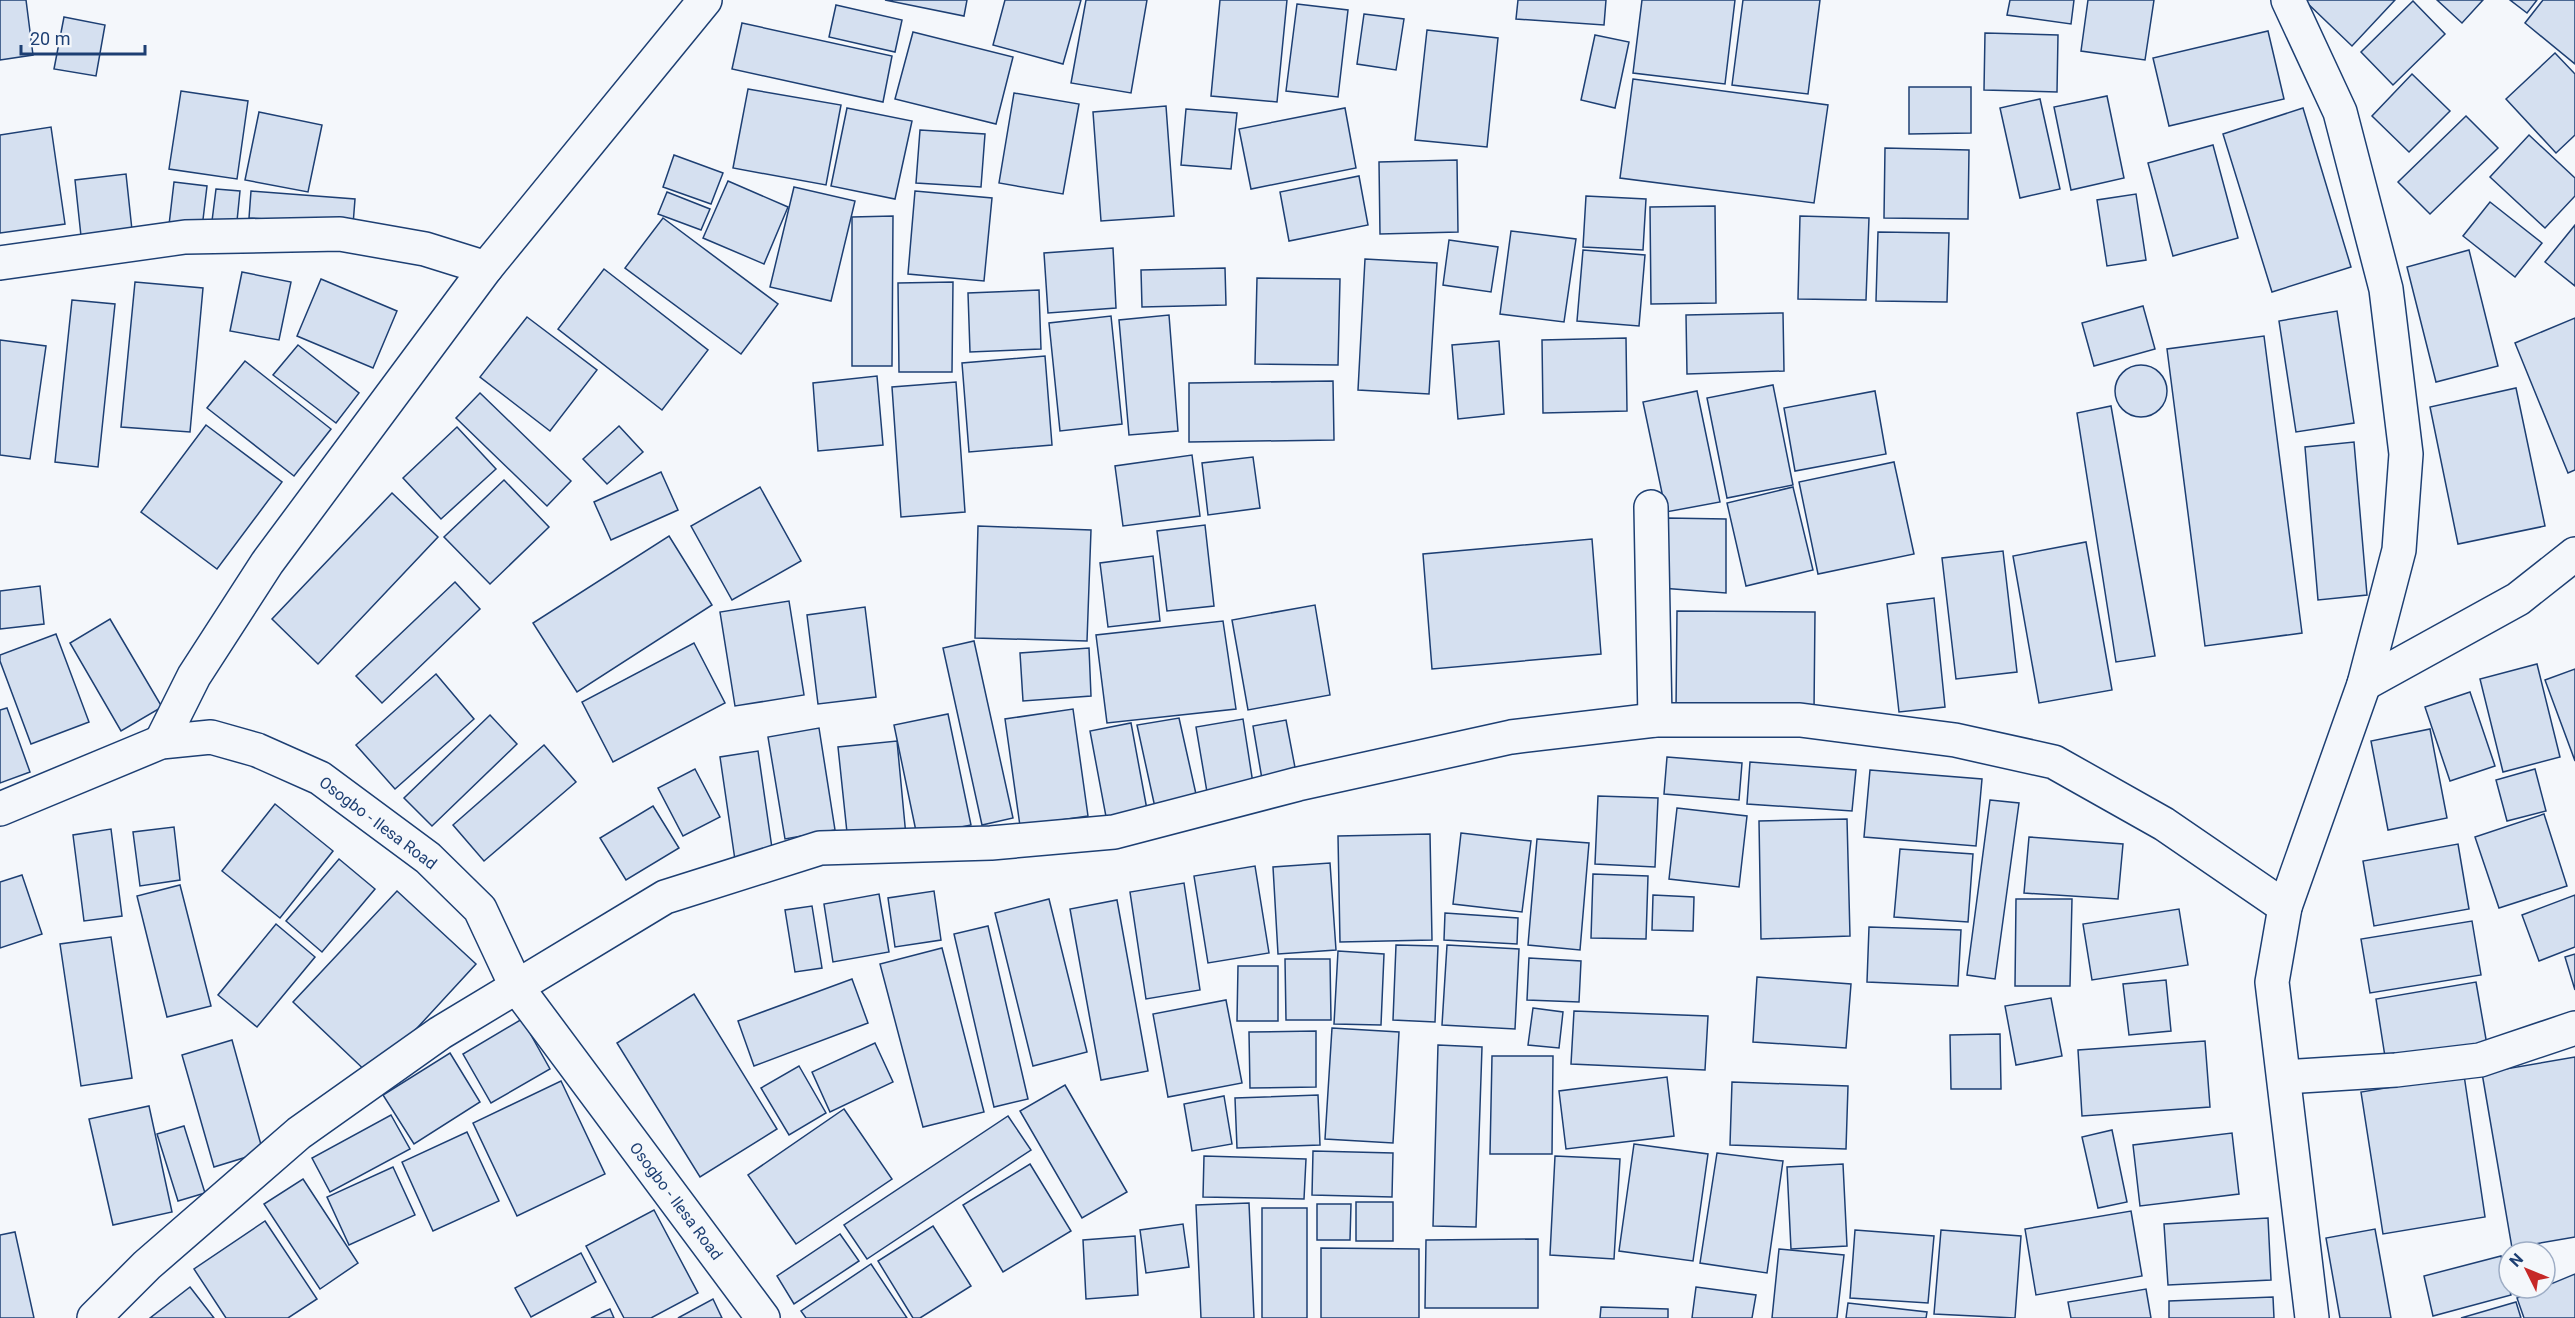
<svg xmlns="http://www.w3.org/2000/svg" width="2575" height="1318" viewBox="0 0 2575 1318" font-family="Roboto,sans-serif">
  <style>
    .building { fill: #d5e0f0; stroke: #1d3f73; stroke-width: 1.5 }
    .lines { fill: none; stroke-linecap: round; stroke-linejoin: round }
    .minor-casing { stroke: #1d3f73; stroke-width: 36 }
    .primary-casing { stroke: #1d3f73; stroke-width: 36 }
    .minor { stroke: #f4f7fb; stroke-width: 33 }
    .primary { stroke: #f4f7fb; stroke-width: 33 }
    .labels { text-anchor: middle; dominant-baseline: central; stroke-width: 4.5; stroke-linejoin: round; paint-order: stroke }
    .street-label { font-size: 16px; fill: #1d3f73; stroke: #f4f7fb }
  </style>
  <rect width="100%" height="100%" fill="#f4f7fb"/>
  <g class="building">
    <path d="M0 0H26L33 55 0 60Z"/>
    <path d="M885 0H967L964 16Z"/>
    <path d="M1005 0H1081L1063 64 993 45Z"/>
    <path d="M1086 0H1147L1131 93 1071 83Z"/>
    <path d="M1220 0H1287L1277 102 1211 96Z"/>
    <path d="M1518 0H1606L1604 25 1516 19Z"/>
    <path d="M1642 0H1735L1725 84 1633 73Z"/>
    <path d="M1743 0H1820L1808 94 1732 85Z"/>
    <path d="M2010 0H2074L2071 24 2007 15Z"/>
    <path d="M2088 0H2154L2145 60 2081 51Z"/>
    <path d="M2304 0H2395L2352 46Z"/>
    <path d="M2437 0H2483L2462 23Z"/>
    <path d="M2510 0H2537L2527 13Z"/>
    <path d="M2543 0H2575V64L2525 23Z"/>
    <path d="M2413 1 2445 34 2393 85 2361 52Z"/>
    <path d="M1297 4 1348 10 1338 97 1286 91Z"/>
    <path d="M836 5 902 20 895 52 829 37Z"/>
    <path d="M1364 14 1404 19 1396 70 1357 64Z"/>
    <path d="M64 17 105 25 96 76 54 69Z"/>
    <path d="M742 23 892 56 883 102 732 69Z"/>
    <path d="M1427 30 1498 38 1487 147 1415 140Z"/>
    <path d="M2268 31 2284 99 2169 126 2153 58Z"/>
    <path d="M913 32 1013 57 996 124 895 99Z"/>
    <path d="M1985 33 2058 35 2057 92 1984 90Z"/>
    <path d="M1595 35 1629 42 1615 108 1581 100Z"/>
    <path d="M2555 53 2575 74V135L2556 153 2506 99Z"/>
    <path d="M2412 74 2450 111 2409 152 2372 116Z"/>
    <path d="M1633 79 1828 105 1814 203 1620 178Z"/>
    <path d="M1909 87H1971V133L1909 134Z"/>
    <path d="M748 89 841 105 826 185 733 168Z"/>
    <path d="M181 91 248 101 237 179 169 169Z"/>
    <path d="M1014 93 1079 104 1063 194 999 183Z"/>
    <path d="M2107 96 2124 178 2071 190 2054 107Z"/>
    <path d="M2040 99 2060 189 2020 198 2000 108Z"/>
    <path d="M1166 106 1174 216 1101 221 1093 112Z"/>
    <path d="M847 108 912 121 895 199 831 186Z"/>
    <path d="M1345 108 1356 168 1251 189 1239 129Z"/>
    <path d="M2303 108 2351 267 2272 292 2223 134Z"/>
    <path d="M1186 109 1237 113 1231 169 1181 165Z"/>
    <path d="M259 112 322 125 308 192 245 180Z"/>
    <path d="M2466 116 2498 148 2430 214 2398 182Z"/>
    <path d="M51 127 65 224 0 233V135Z"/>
    <path d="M920 130 985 134 981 187 916 183Z"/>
    <path d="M2529 135 2575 178V196L2545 228 2490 177Z"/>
    <path d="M2213 145 2238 238 2173 256 2148 163Z"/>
    <path d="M1885 148 1969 150 1968 219 1884 218Z"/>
    <path d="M674 155 723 173 711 204 663 187Z"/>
    <path d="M1457 160 1458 232 1380 234 1379 162Z"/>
    <path d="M126 174 132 230 81 236 75 180Z"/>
    <path d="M1359 176 1368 225 1289 241 1280 192Z"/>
    <path d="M728 181 788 207 764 264 703 238Z"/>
    <path d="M174 182 207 186 202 228 169 225Z"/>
    <path d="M794 187 855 201 831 301 770 287Z"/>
    <path d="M216 189 240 191 236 231 211 229Z"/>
    <path d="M251 191 355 199 353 225 249 218Z"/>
    <path d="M915 191 992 198 984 281 908 274Z"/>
    <path d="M667 192 710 209 701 230 658 214Z"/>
    <path d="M2136 194 2146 260 2107 266 2097 200Z"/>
    <path d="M1586 196 1646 199 1643 250 1583 247Z"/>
    <path d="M2490 202 2542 243 2515 277 2463 236Z"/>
    <path d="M1715 206 1716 303 1651 304 1650 207Z"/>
    <path d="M893 216 892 366H852V217Z"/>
    <path d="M1800 216 1869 218 1866 300 1798 299Z"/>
    <path d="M663 218 778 304 741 354 625 268Z"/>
    <path d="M2575 225V286L2545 262Z"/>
    <path d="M1511 231 1576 239 1564 322 1500 314Z"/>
    <path d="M1878 232 1949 233 1947 302 1876 301Z"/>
    <path d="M1449 240 1498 247 1491 292 1443 285Z"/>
    <path d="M1113 248 1116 308 1048 313 1044 253Z"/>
    <path d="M1583 250 1645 255 1639 326 1577 321Z"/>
    <path d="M2469 250 2498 366 2436 382 2407 267Z"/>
    <path d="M1365 259 1437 263 1429 394 1358 390Z"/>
    <path d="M1225 268 1226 305 1142 307 1141 270Z"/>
    <path d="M604 269 708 350 662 410 558 329Z"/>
    <path d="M242 272 291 282 279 340 230 331Z"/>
    <path d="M1257 278 1340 279 1338 365 1255 364Z"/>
    <path d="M321 279 397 311 373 368 297 336Z"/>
    <path d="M135 282 203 288 190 432 121 427Z"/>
    <path d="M953 282 952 372H899L898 283Z"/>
    <path d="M1039 290 1041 349 970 352 968 293Z"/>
    <path d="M72 300 115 304 98 467 55 462Z"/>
    <path d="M2143 306 2155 349 2094 366 2082 323Z"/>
    <path d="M2337 311 2354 423 2296 432 2279 321Z"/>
    <path d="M1783 313 1784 371 1687 374 1686 315Z"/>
    <path d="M1169 315 1178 431 1129 435 1119 320Z"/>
    <path d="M1111 316 1122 424 1060 431 1049 323Z"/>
    <path d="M527 317 597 370 550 431 480 377Z"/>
    <path d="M2575 318V470L2568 473 2515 343Z"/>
    <path d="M2264 336 2302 633 2205 646 2167 349Z"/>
    <path d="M1626 338 1627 411 1543 413 1542 340Z"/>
    <path d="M0 340 46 346 30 459 0 455Z"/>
    <path d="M1499 341 1504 414 1458 419 1452 345Z"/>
    <path d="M298 345 359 393 336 423 273 375Z"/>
    <path d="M1045 356 1052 445 969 452 962 363Z"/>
    <path d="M245 361 331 429 294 476 207 408Z"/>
    <circle cx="2141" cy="391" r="26"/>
    <path d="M877 376 883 445 818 451 813 383Z"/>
    <path d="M1333 381 1334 440 1189 442V383Z"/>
    <path d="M956 382 965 512 901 517 892 387Z"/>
    <path d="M1773 385 1793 485 1727 498 1707 398Z"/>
    <path d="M2516 388 2545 526 2458 544 2430 407Z"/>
    <path d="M1697 391 1720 502 1666 512 1643 402Z"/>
    <path d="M1875 391 1886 454 1795 471 1784 408Z"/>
    <path d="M480 393 571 481 547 506 456 418Z"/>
    <path d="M2111 406 2155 656 2116 662 2077 413Z"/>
    <path d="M206 425 282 482 217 569 141 512Z"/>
    <path d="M619 426 643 452 607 484 583 459Z"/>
    <path d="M457 427 496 469 441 519 403 478Z"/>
    <path d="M2354 442 2367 595 2318 600 2305 447Z"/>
    <path d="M1192 455 1200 516 1123 526 1115 466Z"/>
    <path d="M1253 457 1260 508 1208 515 1202 463Z"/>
    <path d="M1894 462 1914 554 1818 574 1799 482Z"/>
    <path d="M661 472 678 510 611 540 594 502Z"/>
    <path d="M504 480 549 527 490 584 444 537Z"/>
    <path d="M760 487 801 561 732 600 691 526Z"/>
    <path d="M1793 487 1813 570 1746 586 1727 503Z"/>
    <path d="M392 493 438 537 318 664 272 619Z"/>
    <path d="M1667 518 1726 519V593L1661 588Z"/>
    <path d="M1205 525 1214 606 1167 611 1157 531Z"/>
    <path d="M978 526 1091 530 1087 641 975 638Z"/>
    <path d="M669 536 712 605 577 692 533 623Z"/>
    <path d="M1592 539 1601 654 1432 669 1423 554Z"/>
    <path d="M2086 542 2112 690 2039 703 2013 556Z"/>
    <path d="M2003 551 2017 672 1956 679 1942 558Z"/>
    <path d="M1153 556 1160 621 1108 627 1100 563Z"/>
    <path d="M455 582 480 609 382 703 356 676Z"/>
    <path d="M40 586 44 624 0 629V591Z"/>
    <path d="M1934 598 1945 707 1899 712 1887 604Z"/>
    <path d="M789 601 804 695 735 706 720 612Z"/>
    <path d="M1315 605 1330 695 1248 710 1232 620Z"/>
    <path d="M865 607 876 697 818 704 807 615Z"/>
    <path d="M1677 611 1815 612 1814 710 1676 709Z"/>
    <path d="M110 619 162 707 121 731 70 643Z"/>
    <path d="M1223 621 1236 709 1107 723 1096 635Z"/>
    <path d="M56 634 89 722 31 744 0 661V655Z"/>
    <path d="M974 641 1013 818 982 825 943 648Z"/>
    <path d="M694 643 725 703 613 762 582 702Z"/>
    <path d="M1089 648 1091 696 1023 701 1020 653Z"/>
    <path d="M2537 664 2560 757 2503 772 2480 679Z"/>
    <path d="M2575 669V761L2545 680Z"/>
    <path d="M436 674 474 719 395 789 356 745Z"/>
    <path d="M2470 692 2495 766 2450 781 2425 707Z"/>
    <path d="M7 708 30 772 0 783V710Z"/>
    <path d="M1073 709 1088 816 1020 826 1005 719Z"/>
    <path d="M948 714 971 825 917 836 894 725Z"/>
    <path d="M490 715 517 744 432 826 404 798Z"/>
    <path d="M1179 718 1198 803 1156 812 1137 725Z"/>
    <path d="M1243 719 1254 790 1208 798 1196 727Z"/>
    <path d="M1286 720 1297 778 1263 785 1253 726Z"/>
    <path d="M1131 723 1148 815 1107 822 1090 731Z"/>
    <path d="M819 728 835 830 785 839 768 737Z"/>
    <path d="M2430 729 2447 818 2388 830 2371 741Z"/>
    <path d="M897 741 906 836 848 842 838 747Z"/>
    <path d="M544 745 576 782 484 861 453 825Z"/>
    <path d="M758 751 773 855 735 860 720 757Z"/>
    <path d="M1667 757 1742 763 1739 800 1664 794Z"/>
    <path d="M1750 762 1856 770 1852 811 1747 804Z"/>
    <path d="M695 769 720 817 683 836 658 788Z"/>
    <path d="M2535 769 2546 811 2507 821 2496 780Z"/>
    <path d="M1870 770 1982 779 1976 846 1864 837Z"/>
    <path d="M1598 796 1658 798 1655 867 1595 864Z"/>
    <path d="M1990 800 2019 803 1995 979 1967 975Z"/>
    <path d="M275 804 333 851 280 918 222 871Z"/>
    <path d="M653 806 679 848 626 880 600 838Z"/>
    <path d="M1677 808 1747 816 1739 887 1669 879Z"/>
    <path d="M2544 814 2567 886 2499 908 2475 837Z"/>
    <path d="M1847 819 1850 936 1761 939 1759 821Z"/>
    <path d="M174 827 180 880 140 886 133 832Z"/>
    <path d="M111 829 122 916 84 921 73 835Z"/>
    <path d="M1461 833 1531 841 1522 912 1453 904Z"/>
    <path d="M1430 834 1432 940 1340 942 1338 836Z"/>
    <path d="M2029 837 2123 844 2118 899 2024 893Z"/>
    <path d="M1537 839 1589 843 1580 950 1528 945Z"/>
    <path d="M2458 844 2469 909 2374 926 2363 861Z"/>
    <path d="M1900 849 1973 854 1968 922 1894 917Z"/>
    <path d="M339 859 375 889 322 952 286 921Z"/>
    <path d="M1330 863 1336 950 1278 954 1273 867Z"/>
    <path d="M1255 866 1269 953 1208 963 1194 876Z"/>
    <path d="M1593 874 1648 876 1646 939 1591 938Z"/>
    <path d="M22 875 42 934 0 948V882Z"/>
    <path d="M1184 883 1200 990 1146 999 1130 892Z"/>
    <path d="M180 885 211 1006 167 1017 137 896Z"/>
    <path d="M397 891 476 964 372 1077 293 1002Z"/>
    <path d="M934 891 941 940 895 947 888 898Z"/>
    <path d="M879 894 889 952 833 962 824 904Z"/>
    <path d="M1653 895 1694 897 1693 931 1652 930Z"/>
    <path d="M2575 895V947L2539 961 2522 915Z"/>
    <path d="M1049 899 1087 1052 1033 1066 995 913Z"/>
    <path d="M2016 899H2072L2070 986H2015Z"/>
    <path d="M1117 900 1148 1071 1101 1080 1070 909Z"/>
    <path d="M812 906 822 968 795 972 785 910Z"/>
    <path d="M2179 909 2188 965 2092 980 2083 924Z"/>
    <path d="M1445 913 1518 918 1517 944 1444 940Z"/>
    <path d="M2472 921 2481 975 2370 993 2361 939Z"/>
    <path d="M276 924 315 957 257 1027 218 995Z"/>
    <path d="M988 926 1028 1099 994 1107 954 934Z"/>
    <path d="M1869 927 1961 930 1958 986 1867 982Z"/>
    <path d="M111 937 132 1078 81 1086 60 944Z"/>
    <path d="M1396 945 1438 946 1435 1022 1393 1020Z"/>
    <path d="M1447 945 1519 949 1515 1029 1442 1025Z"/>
    <path d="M942 948 984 1112 923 1127 880 964Z"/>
    <path d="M1338 951 1384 954 1381 1025 1334 1024Z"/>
    <path d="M2575 954V990L2565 957Z"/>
    <path d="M1529 958 1581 961 1579 1002 1527 1000Z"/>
    <path d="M1285 959H1330L1331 1020H1286Z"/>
    <path d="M1238 966H1278V1021H1237Z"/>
    <path d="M1757 977 1851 984 1846 1048 1753 1042Z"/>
    <path d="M852 979 868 1023 754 1066 738 1021Z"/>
    <path d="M2166 980 2171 1031 2129 1035 2123 984Z"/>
    <path d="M2476 982 2487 1045 2386 1063 2376 999Z"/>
    <path d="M694 994 777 1129 700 1177 617 1043Z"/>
    <path d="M2051 998 2062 1056 2016 1065 2005 1006Z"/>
    <path d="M1226 1000 1242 1083 1168 1097 1153 1014Z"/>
    <path d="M1533 1008 1563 1012 1559 1048 1528 1045Z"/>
    <path d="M1574 1011 1708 1016 1705 1070 1571 1064Z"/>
    <path d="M522 1019 550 1069 491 1103 463 1054Z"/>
    <path d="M1332 1028 1399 1032 1393 1143 1325 1139Z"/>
    <path d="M1316 1031V1087L1250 1088 1249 1032Z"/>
    <path d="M2000 1034 2001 1089H1951L1950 1035Z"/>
    <path d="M232 1040 263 1152 214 1167 182 1055Z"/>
    <path d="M2205 1041 2210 1107 2082 1116 2078 1050Z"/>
    <path d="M875 1043 893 1082 830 1112 812 1072Z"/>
    <path d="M1438 1045 1482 1047 1476 1227 1433 1226Z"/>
    <path d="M450 1053 480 1102 414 1144 383 1095Z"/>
    <path d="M1492 1056H1553L1552 1154H1490Z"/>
    <path d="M2575 1057V1237L2512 1248 2482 1073Z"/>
    <path d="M799 1066 826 1113 789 1135 761 1088Z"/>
    <path d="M2464 1075 2485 1217 2383 1234 2361 1092Z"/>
    <path d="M1667 1077 1674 1136 1566 1149 1559 1091Z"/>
    <path d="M561 1081 605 1174 517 1216 473 1123Z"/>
    <path d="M1732 1082 1848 1086 1846 1149 1730 1145Z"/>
    <path d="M1065 1085 1127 1192 1082 1218 1020 1111Z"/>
    <path d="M1318 1095 1320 1145 1237 1148 1235 1098Z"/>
    <path d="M1224 1096 1232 1144 1192 1151 1184 1104Z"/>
    <path d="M149 1106 172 1212 113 1225 89 1119Z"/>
    <path d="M844 1109 892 1179 796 1244 748 1175Z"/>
    <path d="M391 1115 410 1149 330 1192 312 1158Z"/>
    <path d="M1008 1116 1031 1150 867 1259 844 1225Z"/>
    <path d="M184 1126 205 1193 178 1201 157 1134Z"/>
    <path d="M2112 1130 2127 1202 2098 1208 2082 1137Z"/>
    <path d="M467 1132 499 1201 433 1231 402 1162Z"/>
    <path d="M2232 1133 2239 1194 2140 1206 2133 1145Z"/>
    <path d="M1634 1144 1708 1154 1693 1261 1619 1251Z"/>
    <path d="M1313 1151 1393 1153 1392 1197 1312 1195Z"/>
    <path d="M1717 1153 1783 1161 1767 1273 1700 1263Z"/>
    <path d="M1204 1156 1306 1159 1304 1199 1203 1197Z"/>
    <path d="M1555 1156 1620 1159 1614 1259 1550 1255Z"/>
    <path d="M1030 1164 1071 1231 1003 1272 963 1205Z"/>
    <path d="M1843 1164 1847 1246 1791 1249 1787 1167Z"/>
    <path d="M393 1167 415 1215 349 1245 327 1197Z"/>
    <path d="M303 1179 358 1263 320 1289 264 1204Z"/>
    <rect x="1356" y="1202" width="37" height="39"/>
    <path d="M1249 1203 1254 1318H1201L1196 1205Z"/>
    <path d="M1317 1204H1351L1350 1240H1317Z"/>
    <rect x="1262" y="1208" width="45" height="110"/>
    <path d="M654 1210 698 1293 651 1318H624L586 1246Z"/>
    <path d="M2131 1211 2142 1276 2036 1295 2025 1229Z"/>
    <path d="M2268 1218 2271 1280 2168 1285 2164 1224Z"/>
    <path d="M265 1221 317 1299 288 1318H226L194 1269Z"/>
    <path d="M1183 1224 1189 1267 1146 1273 1140 1230Z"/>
    <path d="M933 1226 971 1286 920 1318H913L878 1261Z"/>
    <path d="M2375 1229 2391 1318H2340L2326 1238Z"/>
    <path d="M1855 1230 1934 1236 1928 1303 1850 1298Z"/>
    <path d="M1941 1230 2021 1236 2015 1318 1934 1314Z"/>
    <path d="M15 1232 34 1318H0V1235Z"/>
    <path d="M840 1234 859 1261 794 1304 777 1276Z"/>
    <path d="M1135 1236 1138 1295 1086 1299 1083 1240Z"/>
    <path d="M1538 1239V1308H1425L1426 1240Z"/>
    <path d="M1321 1248 1419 1249V1318H1321Z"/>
    <path d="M1779 1249 1844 1255 1837 1318H1772Z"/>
    <path d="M581 1253 596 1282 531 1317 515 1288Z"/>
    <path d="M2501 1256 2511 1295 2433 1316 2424 1276Z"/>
    <path d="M871 1264 907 1318H806L801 1311Z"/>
    <path d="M2575 1274V1318H2524L2517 1298Z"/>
    <path d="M190 1287 214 1318H150Z"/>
    <path d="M1696 1287 1756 1295 1752 1318H1692Z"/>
    <path d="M2146 1289 2151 1318H2071L2068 1302Z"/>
    <path d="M2273 1297 2274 1318H2169V1301Z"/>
    <path d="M713 1299 722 1318H678Z"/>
    <path d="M2516 1302 2521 1318H2461Z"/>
    <path d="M1848 1303 1927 1312 1926 1318H1846Z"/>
    <path d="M1601 1307 1668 1309V1318H1600Z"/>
    <path d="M610 1309 614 1318H591Z"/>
  </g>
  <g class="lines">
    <defs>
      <g id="minor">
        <path d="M2288 0 2340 112 2386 289 2406 454 2399 550 2364 684 2285 907 2272 982 2312 1318"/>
        <path d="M0 263 185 237 340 234 425 249 486 268"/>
        <path d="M1651 507 1655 720"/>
        <path d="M2364 684 2518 599 2575 554"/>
        <path d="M161 742 194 676 267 563 486 268 705 0"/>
        <path d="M2284 1077 2396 1070 2480 1060 2575 1028"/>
        <path d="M94 1318 147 1265 299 1133 440 1033 665 897 820 848 991 843 1114 832 1298 784 1511 737 1655 720H1800L1955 740 2054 762 2164 824 2285 907"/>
      </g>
      <path id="primary" d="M0 809 161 742 211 737 257 750 320 778 428 858 480 909 516 986 763 1318"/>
    </defs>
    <use href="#minor" class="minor-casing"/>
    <use href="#primary" class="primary-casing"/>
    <use href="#minor" class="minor"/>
    <use href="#primary" class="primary"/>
  </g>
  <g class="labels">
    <g class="street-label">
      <text transform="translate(378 823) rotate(37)">Osogbo - Ilesa Road</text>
      <text transform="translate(676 1201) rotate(53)">Osogbo - Ilesa Road</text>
    </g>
  </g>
  <g transform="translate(2527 1270) rotate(313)"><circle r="28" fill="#f4f7fb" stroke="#9eadc5" stroke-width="1.5"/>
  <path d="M0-4.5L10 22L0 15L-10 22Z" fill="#c62828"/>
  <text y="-9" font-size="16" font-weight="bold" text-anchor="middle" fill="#1d3f73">N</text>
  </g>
  <path d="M21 45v9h124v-9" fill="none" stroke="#1d3f73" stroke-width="3"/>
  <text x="30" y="45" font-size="18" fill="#1d3f73" stroke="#f4f7fb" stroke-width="4.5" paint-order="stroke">20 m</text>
</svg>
